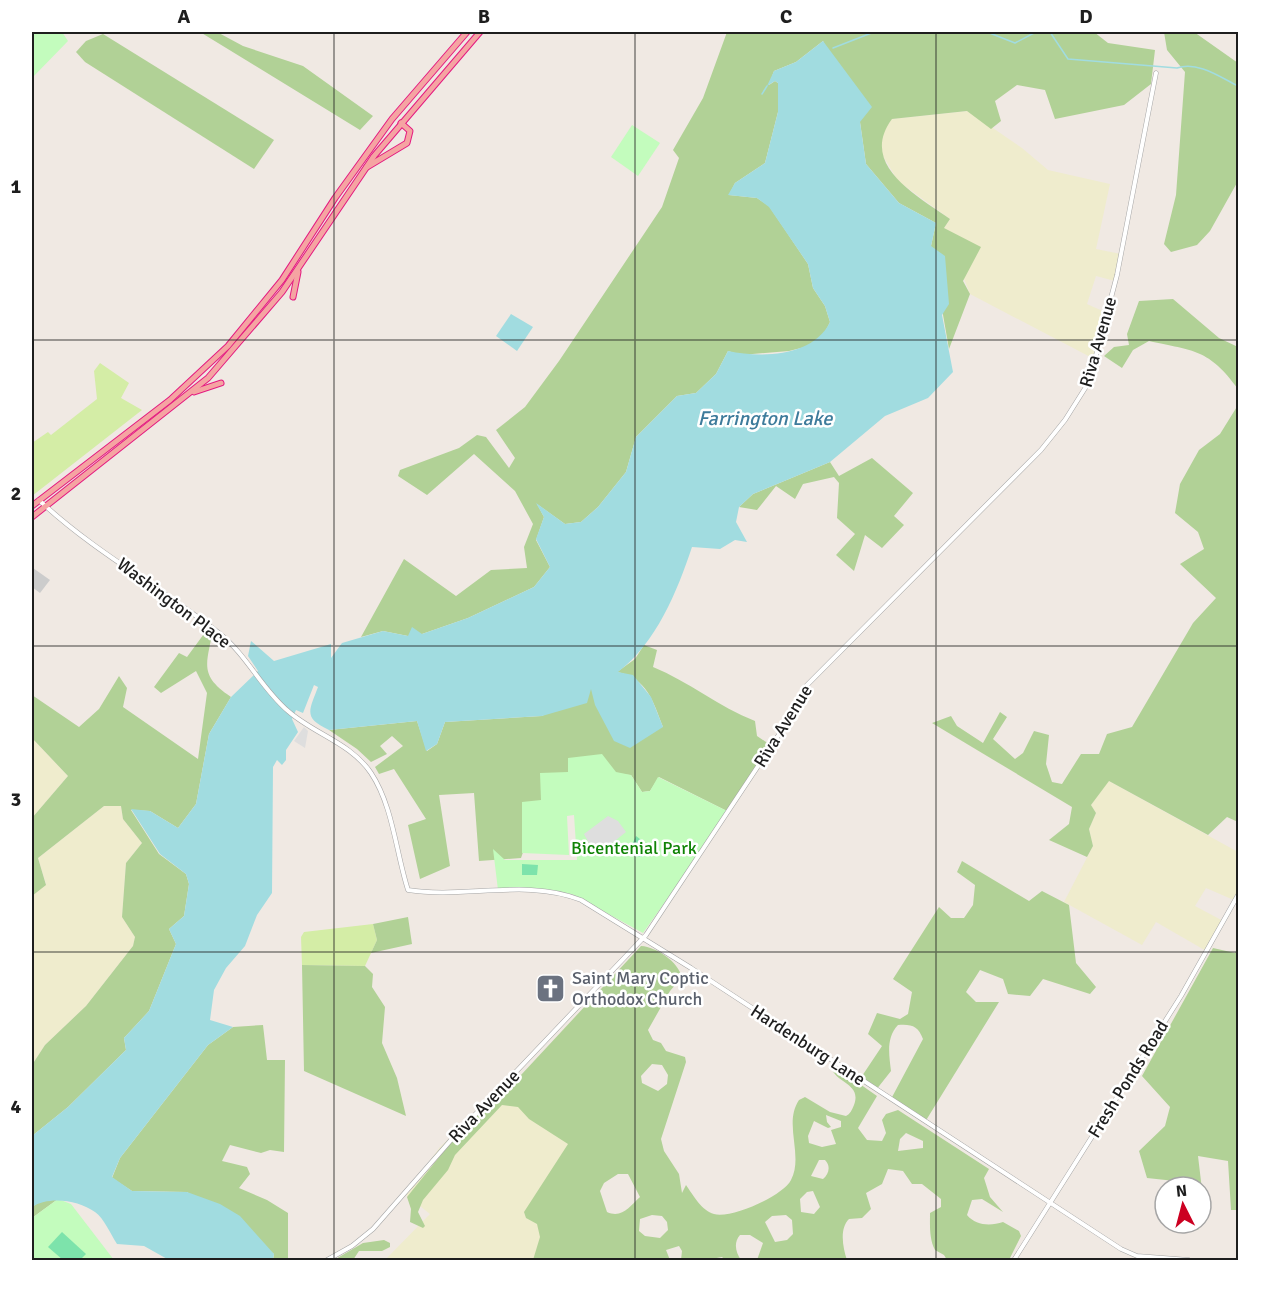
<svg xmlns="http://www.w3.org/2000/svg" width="1270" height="1292" viewBox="0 0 1270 1292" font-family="Signika,sans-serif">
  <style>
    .religious { fill: #ccc }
    .farmland { fill: #efeccd }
    .grass { fill: #d4eda6 }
    .forest { fill: #b1d196; fill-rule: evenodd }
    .park { fill: #c3fcbd }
    .pitch { fill: #7de3ab }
    .parking { fill: #dedede }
    .water { fill: #a1dce0 }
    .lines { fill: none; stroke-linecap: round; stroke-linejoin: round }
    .stream { stroke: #a1dce0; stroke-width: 1.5 }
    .tertiary-casing { stroke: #a5a5a5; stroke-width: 5 }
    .trunk-casing { stroke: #e41a80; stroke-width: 7 }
    .tertiary { stroke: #fff; stroke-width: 4 }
    .trunk { stroke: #f5a4a2; stroke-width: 5 }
    .grid { fill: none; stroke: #1e1e1e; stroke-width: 1.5; stroke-opacity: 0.55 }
    .labels { text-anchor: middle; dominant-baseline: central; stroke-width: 5; stroke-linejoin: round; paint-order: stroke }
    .street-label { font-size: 18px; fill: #1e1e1e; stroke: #fff }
    .park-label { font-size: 18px; fill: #0f8305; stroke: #fff }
    .worship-label { font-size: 18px; fill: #5b616d; stroke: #fff; text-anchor: start }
    .water-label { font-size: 20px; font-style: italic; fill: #3d7b9b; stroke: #fff }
    .neatline { fill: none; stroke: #1e1e1e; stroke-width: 2 }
    .grid-label { font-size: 20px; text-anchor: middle; font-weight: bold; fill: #1e1e1e }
  </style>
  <rect width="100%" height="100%" fill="#f0e9e3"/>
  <path class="religious" d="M33 568 50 580 40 593 32 587Z"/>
  <g class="farmland">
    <path d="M968 111 1022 148 1048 170 1110 184 1096 249 1121 254 1115 281 1096 276 1087 304 1107 313 1096 360 970 294 944 228 950 219 898 181 880 151 881 133 892 119Z"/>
    <path d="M32 738 68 776 32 818Z"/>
    <path d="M1107 780 1238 852V896L1236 901 1206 888 1195 906 1225 922 1208 952 1156 922 1142 945 1064 902 1093 846 1089 829 1096 813 1091 805Z"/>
    <path d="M104 806H121L123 819 142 843 126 863 122 917 135 937 133 946 86 1006 45 1045 32 1065V896L46 884 38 858Z"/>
    <path d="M497 1093 573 1140 539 1260H388L386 1259 430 1214 405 1194 440 1147Z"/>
  </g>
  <g class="grass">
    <path d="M100 363 129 383 121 398 142 410 32 496V443L48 432 51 435 97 399 94 371Z"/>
    <path d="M373 924 377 940 365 966 302 965 301 937 304 932Z"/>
  </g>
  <g class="forest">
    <path d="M200 32H217L243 46 303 66 373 116 360 130Z"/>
    <path d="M727 32H1094L1108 43 1155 50 1151 84 1124 105 1055 119 1045 90 1017 85 995 101 1001 121 991 129 967 111 892 119C858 165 918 196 950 219L944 228 981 247 963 281 970 294 949 349 931 246 936 223 899 203 866 164 860 122 823 41 796 62 774 71 769 85 775 81 778 83V112L765 163 735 183 729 195 757 198 769 206 808 264 813 288 825 306 830 322 824 334 809 346 789 351 741 355 728 351 716 374 696 393 677 396 636 437 626 472 598 507 581 522 565 524 537 504 544 517 536 540 550 567 534 587 468 618 422 634 408 636 383 631 361 637 404 559 456 596 491 570 527 568 524 547 533 524 515 491 474 454 427 495 398 476 400 470 459 448 477 435 486 437 509 468 515 458 496 430 525 407 559 361 662 207 679 158 673 150 703 98Z"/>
    <path d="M1164 32H1194L1238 63V181L1210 231 1197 245 1171 252 1164 244 1176 195 1185 72 1167 50Z"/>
    <path d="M103 34 274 140 254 169 85 62 76 52 86 41Z"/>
    <path d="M1173 299 1219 338 1238 347V389C1209 349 1194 351 1149 341L1133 350 1122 368 1104 356 1114 347 1129 345 1127 334 1139 301Z"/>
    <path d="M1238 405V822L1227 817 1208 835 1109 781 1091 805 1096 813 1089 829 1093 846 1087 857 1049 840 1069 824 1072 807 932 723 951 716 957 726 983 743 1000 712 1007 717 993 739 1015 759 1023 753 1034 731 1049 735 1046 764 1052 782 1062 784 1081 754H1099L1107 734 1132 727 1193 623 1216 598 1180 564 1204 549 1198 532 1175 513 1180 484 1199 450 1220 434Z"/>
    <path d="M872 458 913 493 894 516 904 525 882 548 865 535 854 571 836 555 855 534 837 518 839 483 834 477 803 484 795 499 776 486 757 510 739 507 753 494 830 462 839 476Z"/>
    <path d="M209 627 213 629C207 664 198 675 231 697L209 734 196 804 178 828 150 811 131 810 159 854 186 874 189 884 184 916 169 929 176 944 149 1011 124 1038 126 1050 68 1107 32 1136V1065L45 1045 86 1006 133 946 135 937 122 917 126 863 142 843 123 819 121 806H104L38 858 46 885 32 896V818L68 776 32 738V695L79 727 99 709 119 676 127 688 123 707 198 759 207 693 196 671 161 693 154 687 179 653 187 657Z"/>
    <path d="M644 645 657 650 653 667C688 681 719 707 755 721L757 736 769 744 729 812 659 777 650 791 642 792 631 775 568 772 541 800 521 858 479 861 474 793 439 795 450 866 420 879 408 825 426 819 394 769 379 774 375 767 403 746 392 736 380 746 387 754 371 762 357 749 329 730 417 721 427 751 437 744 445 722 542 716 591 688 663 727C653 701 647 678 617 672L635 659Z"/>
    <path d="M962 861 1029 901 1042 891 1069 905 1076 963 1096 987 1090 994 1043 979 1030 996 1008 994 1003 979 980 970 966 992 976 1002H999L925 1122 891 1099 923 1039C918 1026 912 1024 898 1025 886 1038 889 1054 891 1071L876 1090 860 1079 882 1046 868 1034 877 1013 900 1019 908 1014 912 992 893 979 939 907 951 918H964L973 905 975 885 957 872Z"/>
    <path d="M408 917 412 944 371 953 377 940 373 924Z"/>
    <path d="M641 946C657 947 678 962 682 977L670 991 648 1030 653 1040 661 1043 666 1051 685 1057 686 1062 661 1139 664 1151 679 1174 682 1193 686 1185C693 1195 702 1211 714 1214 731 1219 783 1196 791 1180 804 1155 783 1124 799 1100L805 1097 830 1112 846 1116C850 1114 852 1110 854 1105 862 1083 836 1084 831 1067L834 1066 877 1096 858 1128 867 1140 882 1141 886 1133 882 1120 886 1114 898 1110 989 1169 984 1178 990 1197 1003 1212 982 1199 972 1200 967 1215C976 1226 991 1226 1003 1222L1019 1231 1021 1236 1009 1260H947L944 1255 935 1250C929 1239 930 1225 930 1213L941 1207V1199L922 1184H912L903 1171 888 1169 882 1184 866 1193 871 1209 862 1218 849 1219C839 1229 843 1248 847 1260H757L763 1243 750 1235H740C733 1243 736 1253 741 1260H725L722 1257 706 1260H681L682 1251 679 1246 666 1250 670 1260H533L540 1237 537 1224 526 1218 524 1212 568 1144 529 1119 518 1107 502 1105 455 1155 448 1170 423 1200 418 1212 425 1226 423 1228 410 1222 411 1209 407 1197 457 1135 521 1075ZM652 1064 662 1065 668 1075 667 1084 658 1091 642 1083 641 1076ZM826 1115 841 1121V1127L831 1130 836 1144 822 1147 809 1143 808 1136 814 1121 828 1128 831 1127 827 1122ZM906 1133 923 1141V1148L898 1151 900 1139ZM819 1160H825C831 1166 829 1174 823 1179L811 1176ZM618 1174H628L640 1197C630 1206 622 1219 607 1212L600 1191 604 1183ZM813 1191 820 1207 814 1214 801 1212 800 1199 807 1192ZM652 1215 662 1216 667 1222 668 1230 660 1238 645 1236 639 1231 640 1219ZM786 1215 792 1220 793 1234 787 1240 775 1242 765 1222 772 1216Z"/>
    <path d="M1213 948 1235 953 1238 948V1210H1231L1228 1161 1198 1156 1205 1215 1198 1230 1190 1223H1201V1187H1176L1175 1181 1147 1178 1139 1151 1165 1126 1170 1107 1142 1076Z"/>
    <path d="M302 965 365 966 373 974 372 987 385 1007 382 1043 397 1078 406 1116 304 1071Z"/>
    <path d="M263 1025 267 1060H285L284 1152 270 1150 261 1153 230 1145 222 1161 247 1167 250 1174 239 1188 267 1200 288 1213V1260H273L274 1254 187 1192 132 1191 112 1178 120 1158 208 1045 233 1027Z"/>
    <path d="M58 1199 32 1218V1207L39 1202Z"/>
    <path d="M384 1240 390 1243V1247L382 1251H359L353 1260H334L363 1243Z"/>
  </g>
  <g class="park">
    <path d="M32 32H62L68 41 32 78Z"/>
    <path d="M632 125 660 143 638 176 611 157Z"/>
    <path d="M602 754 616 772 631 775 642 792 650 791 658 777 729 812 643 933 572 894 498 890 493 849 505 860H577L574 815 567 816 569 855 522 853V802L541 800 540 773 568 772V758Z"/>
    <path d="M58 1199 71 1204 114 1260H32V1218Z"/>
  </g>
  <g class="pitch">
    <path d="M636 836 649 846 642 857 634 856 629 851Z"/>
    <path d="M522 864 538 865 537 875H522Z"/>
    <path d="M62 1232 86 1254 80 1260H63L48 1247Z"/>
  </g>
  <g class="parking">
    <path d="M304 727 308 731 305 748 294 741Z"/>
    <path d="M608 816 618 821 626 832 596 856 584 834Z"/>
  </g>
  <g class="water">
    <path d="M823 41 872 107 860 122 866 164 899 203 936 223 931 246 945 256 949 304 942 315 953 372 928 398 885 416 830 462 753 494 739 507 736 522 747 542 735 540 720 549 692 547C677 592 656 643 618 672L633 675 651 697 663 727 630 748 614 741 595 705 591 689 587 703 542 716 445 722 437 744 426 751 417 721 329 730C303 718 309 711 318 687L314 685 303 713 296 710 292 719 298 732 286 750V760L282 765 277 760 273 767 272 893 257 915 245 946 226 968 214 990 210 1020 233 1027 208 1045 120 1158 112 1177 132 1191 187 1192 220 1204 240 1216 274 1254 273 1260H169L144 1246 117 1244C111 1235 104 1218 95 1212 78 1200 49 1196 32 1207V1136L68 1107 126 1050 124 1038 149 1011 176 944 169 929 184 916 189 884 186 874 160 854 131 809 150 811 178 828 196 804 209 734 231 697 258 671 248 656 251 641 274 661 331 644V658L342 643 383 631 408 636 412 627 422 634 468 618 534 587 550 567 536 539 544 517 536 503 565 524 581 522 598 507 626 472 636 437 677 396 696 393 716 374 728 351C762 358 813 357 830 322L825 306 813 288 808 264 769 207 757 198 728 195 735 183 765 163 778 112V83L775 81 767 86 774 71 796 62Z"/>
    <path d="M511 314 533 327 517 351 496 336Z"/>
  </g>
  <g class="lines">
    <g class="stream">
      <path d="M987 32 1015 43 1036 32"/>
      <path d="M1050 32 1068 59 1177 68C1198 61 1220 77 1238 86"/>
      <path d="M833 48 874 32"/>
      <path d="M762 94 767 86"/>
    </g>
    <defs>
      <g id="tertiary">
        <path d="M39 500C93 551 160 587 219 633 247 655 261 688 288 711 314 734 351 743 371 773 393 806 396 853 408 890 464 899 527 878 581 900L691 968 1121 1249 1137 1256 1189 1260"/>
        <path d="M327 1260 352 1246 373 1229 451 1140 646 935 784 727 807 685 1041 450 1065 420 1089 382 1117 275 1156 73"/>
        <path d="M1014 1260 1181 996 1238 895"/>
      </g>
      <g id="trunk">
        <path d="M367 167 407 143 410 131 401 123"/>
        <path d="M293 297 298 272"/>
        <path d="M194 392 221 383"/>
        <path d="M32 506 170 400 228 346 282 280 335 198 392 119 467 32"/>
        <path d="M32 517 208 378 282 292 374 156 480 32"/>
      </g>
    </defs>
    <use href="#tertiary" class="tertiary-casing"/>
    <use href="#trunk" class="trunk-casing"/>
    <use href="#tertiary" class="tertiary"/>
    <use href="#trunk" class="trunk"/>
  </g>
  <path class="grid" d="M334 32V1260M635 32V1260M936 32V1260M32 340H1238M32 646H1238M32 952H1238"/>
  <defs>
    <symbol id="church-square" viewBox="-11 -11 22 22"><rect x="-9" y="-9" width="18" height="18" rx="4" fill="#6b7280" stroke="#fff"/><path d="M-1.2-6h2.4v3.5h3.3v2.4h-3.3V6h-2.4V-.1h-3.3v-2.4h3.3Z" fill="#fff"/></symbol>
  </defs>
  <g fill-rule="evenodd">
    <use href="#church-square" x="534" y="972" width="33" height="33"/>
  </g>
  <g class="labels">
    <g class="street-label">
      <text transform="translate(1098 342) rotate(-74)">Riva Avenue</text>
      <text transform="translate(174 603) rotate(37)">Washington Place</text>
      <text transform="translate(783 726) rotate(-58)">Riva Avenue</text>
      <text transform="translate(808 1045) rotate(33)">Hardenburg Lane</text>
      <text transform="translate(1128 1079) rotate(-58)">Fresh Ponds Road</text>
      <text transform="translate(484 1106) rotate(-46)">Riva Avenue</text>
    </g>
    <g class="park-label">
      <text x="634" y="848">Bicentenial Park</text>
    </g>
    <g class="worship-label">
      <text x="572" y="978">Saint Mary Coptic<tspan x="572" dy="21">Orthodox Church</tspan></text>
    </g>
    <g class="water-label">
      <text x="765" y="418">Farrington Lake</text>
    </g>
  </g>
  <rect width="1270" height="1292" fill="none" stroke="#ffffff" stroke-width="66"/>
  <g transform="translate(1183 1205) rotate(354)"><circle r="28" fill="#ffffff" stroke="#a5a5a5" stroke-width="1.5"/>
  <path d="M0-4.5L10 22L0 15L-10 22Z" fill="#cc0021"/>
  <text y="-9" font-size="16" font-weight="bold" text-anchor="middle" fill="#1e1e1e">N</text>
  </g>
  <rect x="33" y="33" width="1204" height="1226" class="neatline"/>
  <g class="grid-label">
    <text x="184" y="23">A</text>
    <text x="484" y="23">B</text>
    <text x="786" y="23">C</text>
    <text x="1086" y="23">D</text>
    <text x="16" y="193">1</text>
    <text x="16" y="500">2</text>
    <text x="16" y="806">3</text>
    <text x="16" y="1113">4</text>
  </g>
</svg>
